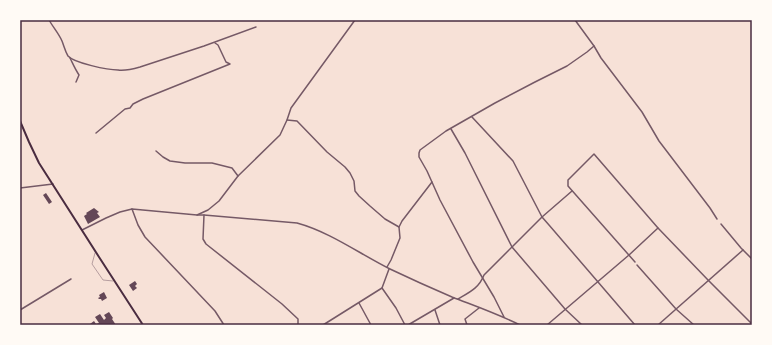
<svg xmlns="http://www.w3.org/2000/svg" width="772" height="345" viewBox="0 0 772 345" font-family="Roboto,sans-serif">
  <style>
    .building { fill: #644757 }
    .lines { fill: none; stroke-linecap: round; stroke-linejoin: round }
    .service { stroke: #755966; stroke-width: 0.5 }
    .minor { stroke: #755966; stroke-width: 1.5 }
    .tertiary { stroke: #755966; stroke-width: 1.5 }
    .secondary { stroke: #4a2c40; stroke-width: 2 }
    .neatline { fill: none; stroke: #4a2c40; stroke-width: 1.5 }
  </style>
  <rect width="100%" height="100%" fill="#f7e1d7"/>
  <g class="building">
    <path d="M46 193 52 202 49 204 43 195Z"/>
    <path d="M94 208 99 212 97 213 100 217 88 224 84 216 87 214 86 213Z"/>
    <path d="M135 281 137 284 135 286 137 288 133 291 129 285Z"/>
    <path d="M104 292 107 298 102 301 101 299H99L98 298 100 297 99 295Z"/>
    <path d="M109 312 113 318 112 319 116 325H91L90 324 94 321 96 324 99 323 95 317 100 314 104 320 106 318 104 315Z"/>
  </g>
  <g class="lines">
    <path class="service" d="M95 253 92 264 103 280 113 281"/>
    <g class="minor">
      <path d="M49 20C53 27 59 34 62 41 64 46 65 51 68 56 74 63 108 70 118 70 125 71 133 69 140 67L204 46 256 27"/>
      <path d="M575 20 594 46 601 58 642 112 659 141 710 208 717 219"/>
      <path d="M70 58C73 64 75 69 79 75L76 82"/>
      <path d="M472 117 513 161 542 217 549 225 635 325"/>
      <path d="M287 120 297 121 327 152 345 167 350 173 354 181 355 191 359 196 370 206 385 219 399 227"/>
      <path d="M451 129 465 153 512 247 565 309 582 325"/>
      <path d="M96 133 125 109 130 108 133 104 143 99 230 64 226 62 218 45 215 43"/>
      <path d="M156 151 163 157 170 161 185 163H212L232 168 238 176"/>
      <path d="M20 188 53 184"/>
      <path d="M132 209 138 225 145 237 215 311 224 325"/>
      <path d="M197 215H204L297 223C330 232 360 254 390 269 411 279 431 288 452 297 475 306 498 314 520 325"/>
      <path d="M204 215 203 239 206 244 282 304 298 319V325"/>
      <path d="M721 224 741 248 752 259"/>
      <path d="M635 262 568 186V180L594 154 658 228 708 280 752 324"/>
      <path d="M637 265 676 309 694 325"/>
      <path d="M387 267 391 260 400 238 399 227 402 221 432 182"/>
      <path d="M382 288 396 308 405 325"/>
      <path d="M458 299C470 292 479 288 484 275L542 217 572 191"/>
      <path d="M359 303 371 325"/>
      <path d="M20 310 71 279"/>
      <path d="M435 310 440 325"/>
      <path d="M504 317 494 297 473 262 440 200 427 171 419 157V153L420 150 446 131 495 103 535 82 567 66 587 52 594 46"/>
      <path d="M323 325 382 288 389 269"/>
      <path d="M408 325 454 298"/>
      <path d="M467 325 465 319 479 308"/>
      <path d="M547 325 629 255 658 228"/>
      <path d="M658 325 743 250"/>
    </g>
    <path class="tertiary" d="M82 230 106 218 120 212 132 209 197 215 208 210 219 201 238 176 280 135 287 120 291 108 355 20"/>
    <path class="secondary" d="M20 121 29 142 39 163 99 257 143 325"/>
  </g>
  <rect width="772" height="345" fill="none" stroke="#fffaf5" stroke-width="42"/>
  <rect x="21" y="21" width="730" height="303" class="neatline"/>
</svg>
